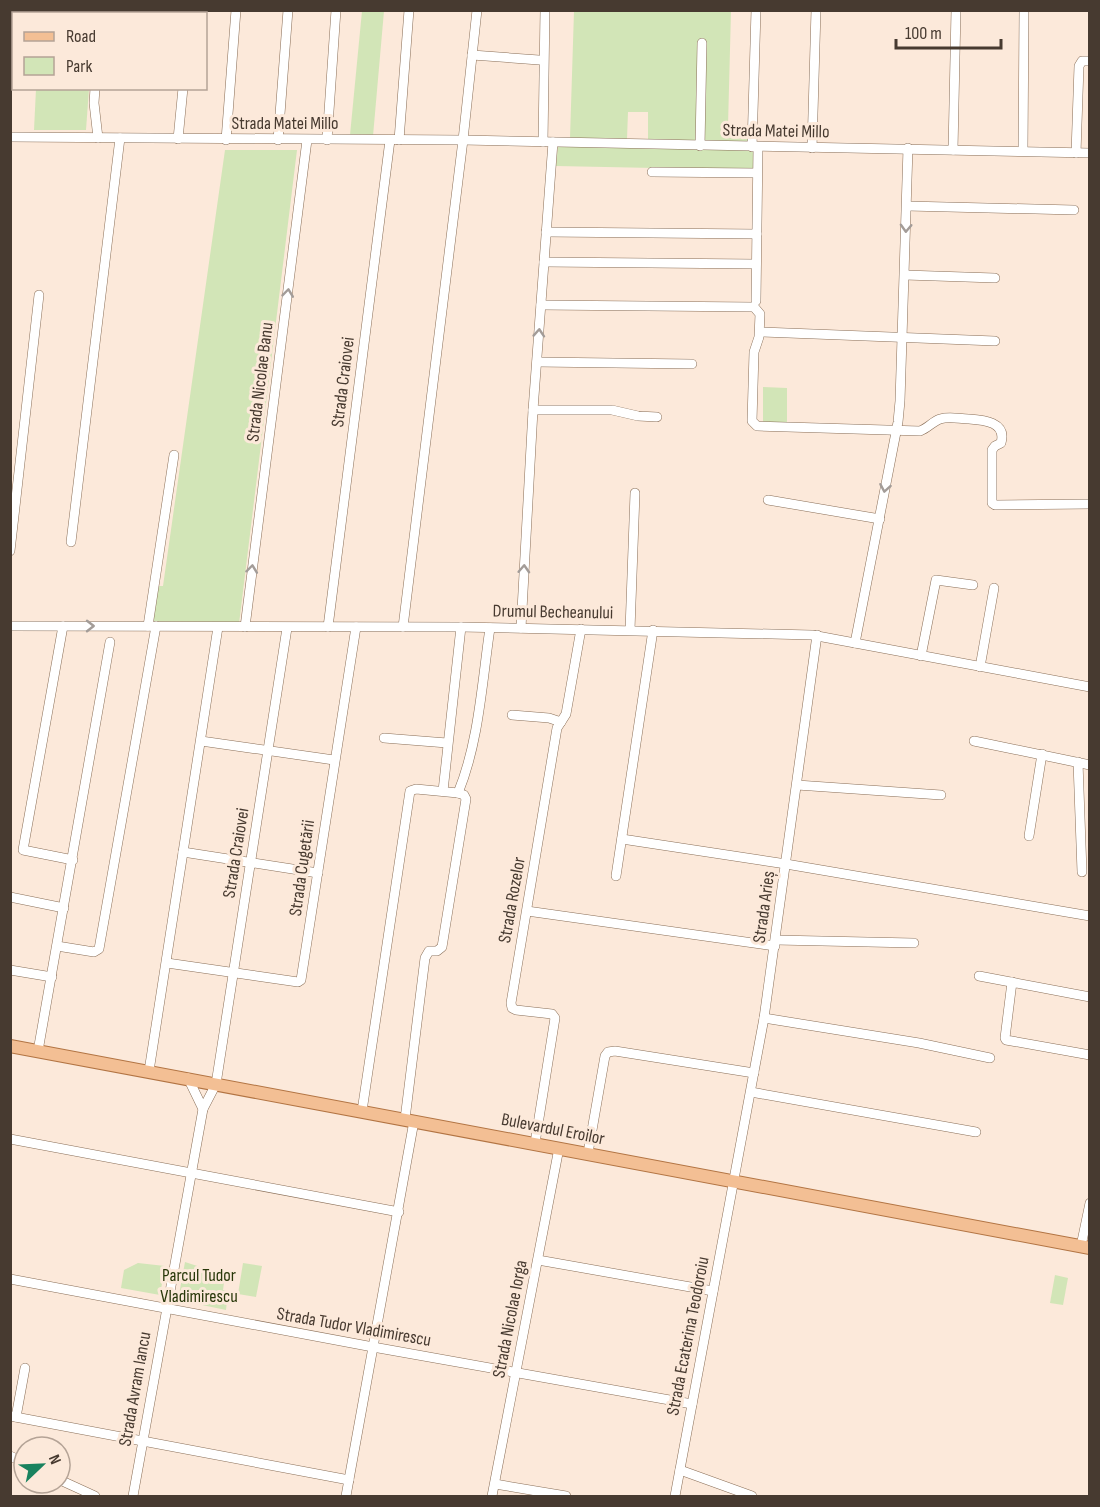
<svg xmlns="http://www.w3.org/2000/svg" width="1100" height="1507" viewBox="0 0 1100 1507" font-family="'Sofia Sans Condensed',sans-serif">
  <style>
    .green { fill: #d2e5b7 }
    .lines { fill: none; stroke-linecap: round; stroke-linejoin: round }
    .minor-casing { stroke: #8a6f58; stroke-width: 10 }
    .major-casing { stroke: #b27443; stroke-width: 14 }
    .minor { stroke: #fff; stroke-width: 9 }
    .major { stroke: #f3bf94; stroke-width: 12 }
    .oneway { stroke: #a39c98 }
    .labels { text-anchor: middle; dominant-baseline: central; stroke-width: 6; stroke-linejoin: round; paint-order: stroke }
    .street-label { font-size: 18px; fill: #473a30; stroke: #fce9da }
    .park-label { font-size: 18px; fill: #283709; stroke: #fce9da }
  </style>
  <rect width="100%" height="100%" fill="#fce9da"/>
  <g class="green">
    <path d="M11 10H93V14H14L13 60H11Z"/>
    <path d="M362 11H384L373 136 350 135Z"/>
    <path d="M574 11H731L728 126 749 128V142L648 139V112H628L627 139 570 138Z"/>
    <path d="M36 89H89L86 130H34Z"/>
    <path d="M558 146 753 150V170L556 166Z"/>
    <path d="M225 150H297L239 624 148 625 154 586H163Z"/>
    <path d="M763 387 787 388V423L763 422Z"/>
    <path d="M185 1262 225 1275 223 1290 228 1291 226 1310 178 1300Z"/>
    <path d="M138 1263 165 1266 160 1295 121 1288 124 1270Z"/>
    <path d="M243 1263 262 1266 256 1297 238 1294Z"/>
    <path d="M1055 1275 1068 1278 1063 1305 1050 1303Z"/>
  </g>
  <g class="lines">
    <defs>
      <g id="minor">
        <path d="M102 14 103 10"/>
        <path d="M190 14V10"/>
        <path d="M472 55 539 60"/>
        <path d="M95 88 94 103 98 138"/>
        <path d="M752 131 776 132"/>
        <path d="M10 137 463 140 1090 153"/>
        <path d="M178 139 183 88"/>
        <path d="M226 140 236 10"/>
        <path d="M278 140 288 10"/>
        <path d="M327 140 336 10"/>
        <path d="M399 140 409 10"/>
        <path d="M543 142 545 10"/>
        <path d="M700 146 702 43"/>
        <path d="M752 147 756 10"/>
        <path d="M812 148 816 10"/>
        <path d="M953 150 956 10"/>
        <path d="M1023 151 1024 10"/>
        <path d="M1076 153 1079 66 1082 61H1090"/>
        <path d="M652 172 757 173"/>
        <path d="M907 206 1074 210"/>
        <path d="M546 232 757 234"/>
        <path d="M544 262 756 264"/>
        <path d="M905 275 995 278"/>
        <path d="M756 301 758 147"/>
        <path d="M541 305 754 307 760 314 759 337 754 352 752 421 757 426 920 431C928 428 932 422 940 419 950 416 959 419 969 419 984 420 1007 422 1001 443L995 446 992 450V503L995 505 1090 504"/>
        <path d="M760 332 995 341"/>
        <path d="M537 362 692 364"/>
        <path d="M533 410H612L638 416 657 417"/>
        <path d="M768 500 880 519"/>
        <path d="M71 542 120 138"/>
        <path d="M10 551 39 295"/>
        <path d="M10 626 461 627 812 635 1090 687"/>
        <path d="M63 626 23 850 73 860"/>
        <path d="M148 626 174 455"/>
        <path d="M245 627 307 140"/>
        <path d="M328 627 390 140"/>
        <path d="M403 627 463 140 477 10"/>
        <path d="M521 628 533 410 553 142"/>
        <path d="M630 630 635 493"/>
        <path d="M855 643 898 422 900 401 908 148"/>
        <path d="M921 656 936 580 973 585"/>
        <path d="M980 667 994 588"/>
        <path d="M512 715 549 718 561 722"/>
        <path d="M384 738 447 743"/>
        <path d="M201 741 334 760"/>
        <path d="M974 741 1090 765"/>
        <path d="M1078 762 1082 872"/>
        <path d="M797 785 941 795"/>
        <path d="M443 791 461 627"/>
        <path d="M458 793C479 742 482 682 490 628"/>
        <path d="M1029 836 1042 754"/>
        <path d="M622 839 786 864 1090 916"/>
        <path d="M183 852 318 873"/>
        <path d="M616 876 653 630"/>
        <path d="M10 897 64 908"/>
        <path d="M527 911 775 946"/>
        <path d="M776 940 914 943"/>
        <path d="M57 946 94 952 99 949 156 626"/>
        <path d="M167 963 298 982 301 980 356 627"/>
        <path d="M10 970 52 977"/>
        <path d="M979 976 1090 997"/>
        <path d="M1012 982 1005 1038 1006 1040 1090 1055"/>
        <path d="M764 1018 919 1043 990 1058"/>
        <path d="M38 1051 110 642"/>
        <path d="M149 1071 218 627"/>
        <path d="M188 1078 203 1109"/>
        <path d="M751 1092 976 1132"/>
        <path d="M362 1111 410 791 416 789 458 793 464 795 466 799 442 947 437 951H429L425 958 405 1119"/>
        <path d="M10 1139 399 1212"/>
        <path d="M535 1143 555 1018 552 1014 516 1010 512 1008 511 1003 557 728 566 714 581 629"/>
        <path d="M588 1153 605 1056 608 1052 615 1051 754 1073"/>
        <path d="M1081 1246 1090 1203"/>
        <path d="M538 1260 713 1291"/>
        <path d="M10 1279 373 1347 692 1404"/>
        <path d="M10 1416 349 1480"/>
        <path d="M16 1417 25 1368"/>
        <path d="M10 1456 24 1462"/>
        <path d="M680 1470 752 1496"/>
        <path d="M60 1480 95 1496"/>
        <path d="M495 1484 566 1496"/>
        <path d="M133 1496 203 1109 216 1084 287 628"/>
        <path d="M346 1496 414 1121"/>
        <path d="M492 1496 559 1148"/>
        <path d="M675 1496 764 1018 817 635"/>
      </g>
      <path id="major" d="M10 1046 1090 1248"/>
    </defs>
    <use href="#minor" class="minor-casing"/>
    <use href="#major" class="major-casing"/>
    <use href="#minor" class="minor"/>
    <use href="#major" class="major"/>
  </g>
  <defs><path id="oneway-chevron" d="M-2-3.5L2.5 0L-2 3.5" fill="none" stroke-width="1.6" stroke-linecap="round" stroke-linejoin="round" transform="scale(1.5)"/></defs>
  <g class="oneway">
    <use href="#oneway-chevron" transform="translate(906 228) rotate(92)"/>
    <use href="#oneway-chevron" transform="translate(288 293) rotate(-83)"/>
    <use href="#oneway-chevron" transform="translate(539 333) rotate(-86)"/>
    <use href="#oneway-chevron" transform="translate(885 488) rotate(100)"/>
    <use href="#oneway-chevron" transform="translate(252 569) rotate(-83)"/>
    <use href="#oneway-chevron" transform="translate(524 569) rotate(-87)"/>
    <use href="#oneway-chevron" transform="translate(90 626)"/>
  </g>
  <g class="labels">
    <g class="street-label">
      <text x="285" y="123">Strada Matei Millo</text>
      <text transform="translate(776 131) rotate(1)">Strada Matei Millo</text>
      <text transform="translate(260 382) rotate(-83)">Strada Nicolae Banu</text>
      <text transform="translate(343 382) rotate(-83)">Strada Craiovei</text>
      <text transform="translate(553 612) rotate(1)">Drumul Becheanului</text>
      <text transform="translate(236 853) rotate(-81)">Strada Craiovei</text>
      <text transform="translate(302 868) rotate(-82)">Strada Cugetării</text>
      <text transform="translate(512 900) rotate(-80)">Strada Rozelor</text>
      <text transform="translate(764 907) rotate(-82)">Strada Arieș</text>
      <text transform="translate(553 1129) rotate(11)">Bulevardul Eroilor</text>
      <text transform="translate(510 1319) rotate(-79)">Strada Nicolae Iorga</text>
      <text transform="translate(354 1327) rotate(10)">Strada Tudor Vladimirescu</text>
      <text transform="translate(688 1336) rotate(-79)">Strada Ecaterina Teodoroiu</text>
      <text transform="translate(135 1389) rotate(-80)">Strada Avram Iancu</text>
    </g>
    <g class="park-label">
      <text x="199" y="1275">Parcul Tudor<tspan x="199" dy="21">Vladimirescu</tspan></text>
    </g>
  </g>
  <rect width="1100" height="1507" fill="none" stroke="#473a30" stroke-width="24"/>
  <rect x="12" y="12" width="195" height="78" fill="#fce9da" stroke="#b4a396" stroke-width="1.5"/>
  <rect x="24" y="32" width="30" height="9" fill="#f3bf94" stroke="#b4a396" stroke-width="1.5"/>
  <text x="66" y="42" font-size="18" fill="#473a30">Road</text>
  <rect x="24" y="57" width="30" height="18" fill="#d2e5b7" stroke="#b4a396" stroke-width="1.5"/>
  <text x="66" y="72" font-size="18" fill="#473a30">Park</text>
  <g transform="translate(42 1465) rotate(67)"><circle r="28" fill="#fce9da" stroke="#b4a396" stroke-width="1.5"/>
  <path d="M0-4.5L10 22L0 15L-10 22Z" fill="#19825e"/>
  <text y="-9" font-size="16" font-weight="bold" text-anchor="middle" fill="#473a30">N</text>
  </g>
  <path d="M896 39v9h105v-9" fill="none" stroke="#473a30" stroke-width="3"/>
  <text x="905" y="39" font-size="18" fill="#473a30" stroke="#fce9da" stroke-width="4.5" paint-order="stroke">100 m</text>
</svg>
